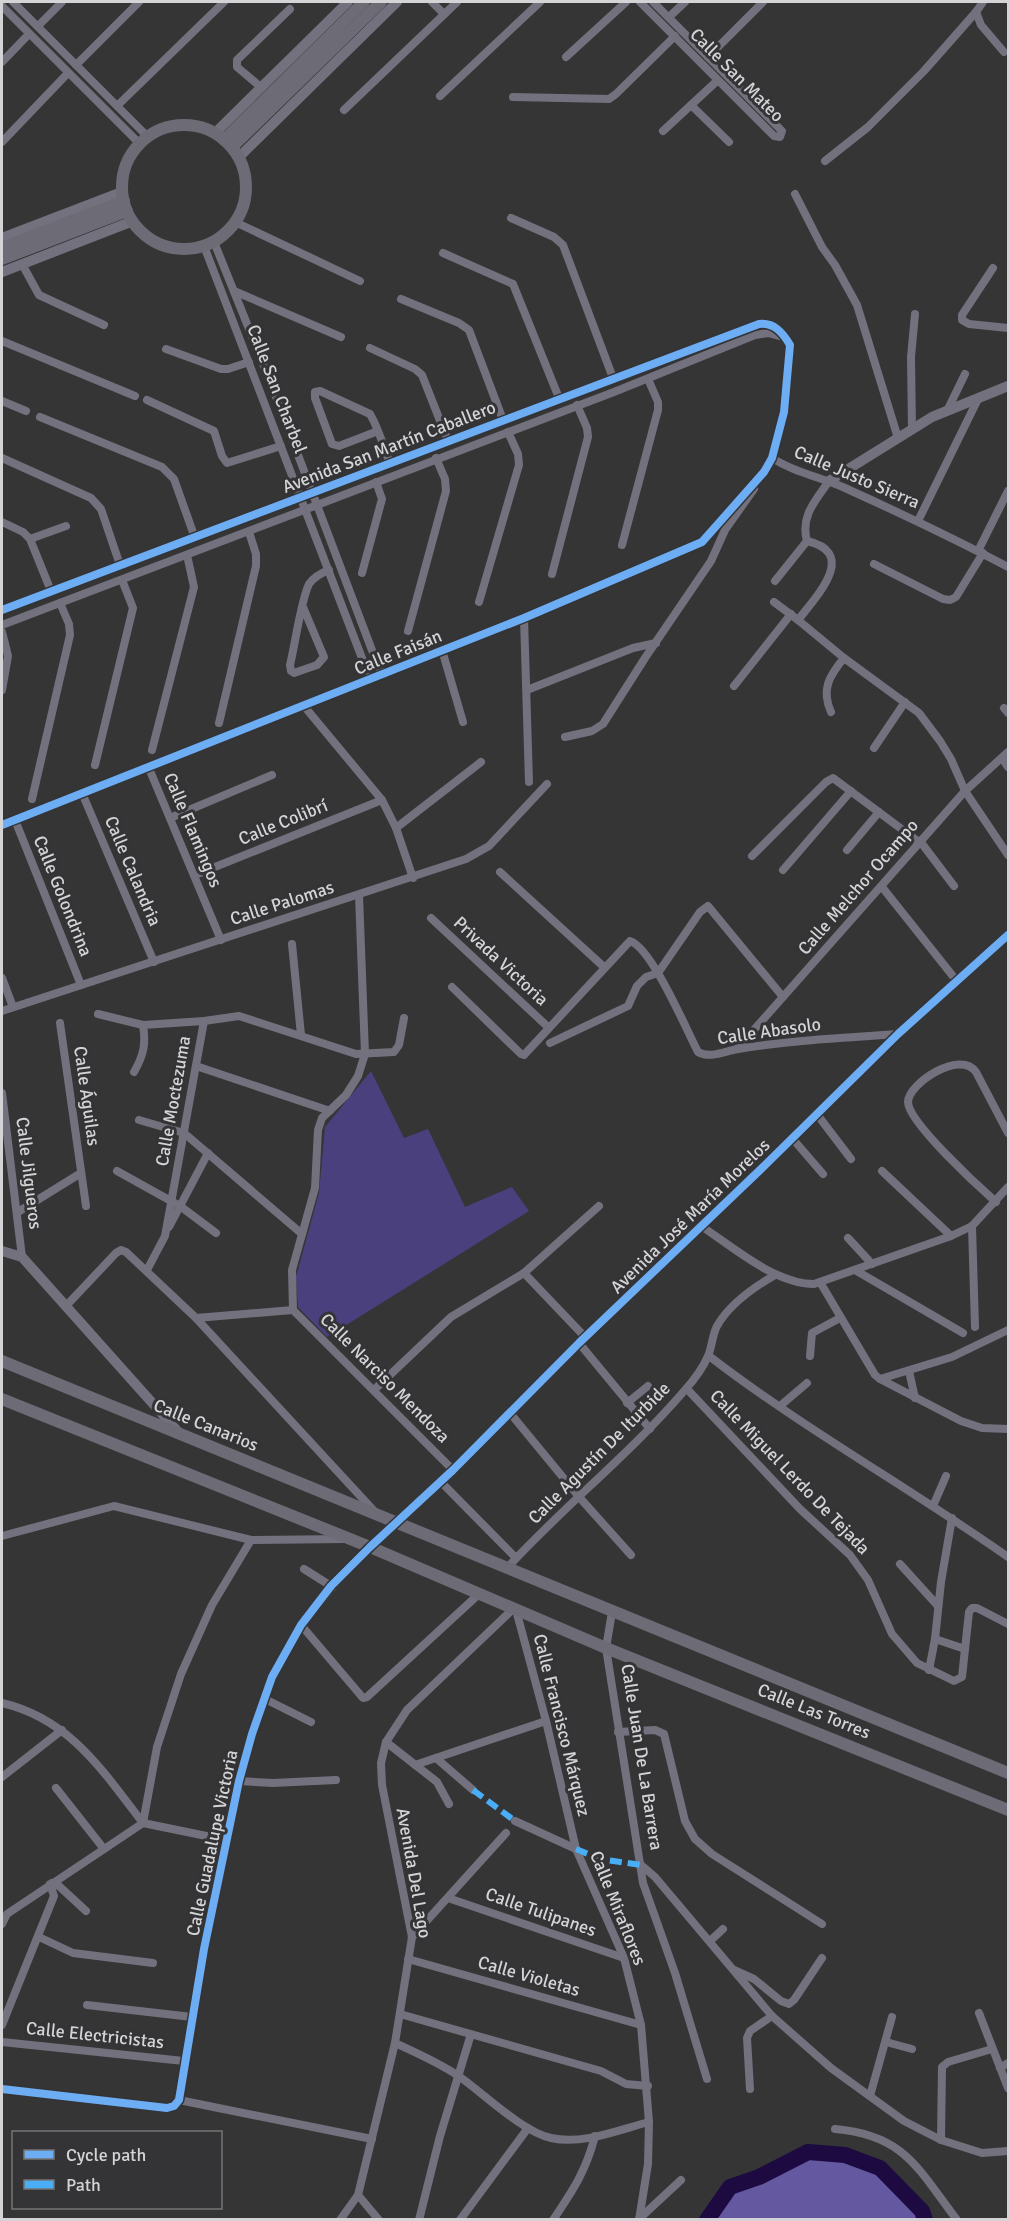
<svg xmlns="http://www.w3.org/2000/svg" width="1010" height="2221" viewBox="0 0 1010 2221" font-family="Signika,sans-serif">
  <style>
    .green { fill: #4b407e }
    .forest { fill: #6458a0 }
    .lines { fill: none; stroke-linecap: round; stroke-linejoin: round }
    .river { stroke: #1c0a41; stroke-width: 16 }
    .minor { stroke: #73717d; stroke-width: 8 }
    .tertiary { stroke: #73717d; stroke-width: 10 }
    .secondary { stroke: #6c6b76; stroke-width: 12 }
    .quiet { stroke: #49aef6; stroke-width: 6; stroke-dasharray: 12 6; stroke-linecap: butt }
    .cycleway-casing { stroke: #343437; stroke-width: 11 }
    .cycleway { stroke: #6dadf4; stroke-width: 8 }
    .labels { text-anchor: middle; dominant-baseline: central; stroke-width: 6; stroke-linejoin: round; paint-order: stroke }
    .street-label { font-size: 18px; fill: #d4d3d5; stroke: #343437 }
  </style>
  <rect width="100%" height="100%" fill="#353536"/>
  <path class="green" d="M371 1071 404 1138 428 1129 465 1207 512 1187 529 1211 327 1337 298 1307 296 1277 319 1193 325 1127Z"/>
  <path class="forest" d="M808 2152 845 2155 880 2168 922 2211 925 2219H707L730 2187 759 2177Z"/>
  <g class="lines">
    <path class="river" d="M707 2220 730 2187 759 2177 808 2152 845 2155 880 2168 922 2211 925 2220"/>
    <g class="minor">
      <path d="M13 2 148 137"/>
      <path d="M432 2 444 14"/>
      <path d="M640 2 774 136 780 137 782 131 653 2"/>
      <path d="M2 6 140 144"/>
      <path d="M976 12 981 25 1004 52"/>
      <path d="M669 17 685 2"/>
      <path d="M38 26 62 2"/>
      <path d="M566 57 626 2"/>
      <path d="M708 57 763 2"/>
      <path d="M2 62 29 34"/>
      <path d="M76 65 139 2"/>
      <path d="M262 88 237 67V60L290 9"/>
      <path d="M440 96 540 2"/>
      <path d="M513 97 609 99 616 94 675 36"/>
      <path d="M691 105 729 142"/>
      <path d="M117 106 224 2"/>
      <path d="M344 110 457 2"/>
      <path d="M663 131 718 80"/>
      <path d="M2 142 68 73"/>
      <path d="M825 161 868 127 924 71 976 12 983 2"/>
      <path d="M795 194 822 247 835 265 857 305 898 438"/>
      <path d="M511 218 554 237 563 245 613 378"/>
      <path d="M235 222 360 281"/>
      <path d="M214 242 270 381 381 674"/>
      <path d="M204 246 370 679"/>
      <path d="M443 253 513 284 559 398"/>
      <path d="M22 264 39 295 104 325"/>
      <path d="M993 268 962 315V320L969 324 1008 328"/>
      <path d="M234 291 341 337"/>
      <path d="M401 299 459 323 469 330 503 420"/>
      <path d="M2 341 135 396"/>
      <path d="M370 348 415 369 422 375 448 441"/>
      <path d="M166 349 221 369H228L249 362"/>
      <path d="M147 400 214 431 222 456 227 463 281 446"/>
      <path d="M2 401 26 411"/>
      <path d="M948 409 965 374"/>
      <path d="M40 417 162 467 174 479 195 538"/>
      <path d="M912 429 911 357 915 314"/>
      <path d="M378 431 339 446 332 444 315 398V392L320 391 370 414C379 429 384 448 390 464"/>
      <path d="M2 458 91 498 101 509 120 565"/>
      <path d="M772 458C795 473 821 477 845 488 900 513 955 539 1008 567"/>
      <path d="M918 521 979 397"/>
      <path d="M2 522 23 532 30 539 51 591"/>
      <path d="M30 539 66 526"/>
      <path d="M622 545 658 410V402L648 379"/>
      <path d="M978 551 1008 491"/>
      <path d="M874 564 943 599 950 600 956 597 983 553"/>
      <path d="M362 573 382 499 376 482"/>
      <path d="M552 574 588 437 587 428 577 405"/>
      <path d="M775 581 807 541C800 516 816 500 829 481"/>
      <path d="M479 602 519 465 518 454 508 432"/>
      <path d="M774 602 798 620 844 658 919 713 940 741 951 759 965 791 1008 855"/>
      <path d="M303 607 324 657 317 665 294 673 291 671 290 665C295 645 301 600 309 584 314 577 321 573 329 570"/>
      <path d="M2 610 759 324C774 322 783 333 790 345L784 412 772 458 764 472 702 542 524 618 2 825"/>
      <path d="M524 618 529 782"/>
      <path d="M798 620C816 597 859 553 807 541"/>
      <path d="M2 625 614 392 755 335 768 333 783 337"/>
      <path d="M408 631 446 491 445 479 436 458"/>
      <path d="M2 632 8 656 2 690"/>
      <path d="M442 650 463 722"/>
      <path d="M734 686 791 614"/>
      <path d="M527 690 633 648 656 643"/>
      <path d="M304 706 382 800 396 828 413 878"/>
      <path d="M1004 708 1008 713"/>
      <path d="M831 712C821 690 829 676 844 658"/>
      <path d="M219 723 256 566V554L249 532"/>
      <path d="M565 737 592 731 603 724 645 658 711 561 725 530 754 489"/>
      <path d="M874 748 905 702"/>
      <path d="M152 750 194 587 187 555"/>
      <path d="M1002 758 1008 767"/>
      <path d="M95 765 133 608 122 580"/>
      <path d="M148 766 221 940"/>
      <path d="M82 793 154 962"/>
      <path d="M32 799 70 635 69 624 60 603"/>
      <path d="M170 818 272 775"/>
      <path d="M15 820 81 985"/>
      <path d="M396 828 481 762"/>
      <path d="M847 850 879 812"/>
      <path d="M752 856 826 782 833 778 923 845 954 886"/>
      <path d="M783 870 851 791"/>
      <path d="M500 872 604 967"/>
      <path d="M195 875 382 800"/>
      <path d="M882 887 956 980"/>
      <path d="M359 895 365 1054 358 1076 346 1095 322 1118 318 1130 315 1188 292 1270 293 1310 453 1470"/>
      <path d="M431 918 548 1027"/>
      <path d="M292 944 301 1035"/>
      <path d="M2 978 13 1007"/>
      <path d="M452 987 521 1054 524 1055 630 941C652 948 686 1029 698 1052 710 1059 725 1051 738 1049 791 1040 845 1038 898 1034"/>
      <path d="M2 1011 466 859 489 846 547 784"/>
      <path d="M98 1014 143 1025 204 1021 239 1016 356 1054 394 1052 399 1045 404 1018"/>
      <path d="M60 1023 86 1206"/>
      <path d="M550 1043 628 1006 637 986 646 977 658 973 700 912 708 906 783 997"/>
      <path d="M737 1049 965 791 1008 752"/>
      <path d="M196 1066 330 1111"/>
      <path d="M134 1072C144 1055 146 1043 143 1025"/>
      <path d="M2 1093 22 1257"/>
      <path d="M816 1113 851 1159"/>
      <path d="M139 1120 184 1133 302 1234"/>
      <path d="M792 1138 823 1174"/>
      <path d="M117 1171 180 1206 216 1233"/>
      <path d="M882 1171 951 1236"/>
      <path d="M996 1202C979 1187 908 1122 908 1102 908 1084 960 1049 976 1072L1008 1133"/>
      <path d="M18 1212 81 1173"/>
      <path d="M701 1226C733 1247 775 1284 814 1284L951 1236 972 1226 1008 1187"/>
      <path d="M972 1226 975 1327"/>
      <path d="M169 1227 208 1153"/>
      <path d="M848 1238 872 1264"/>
      <path d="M147 1270 165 1236 204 1021"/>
      <path d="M855 1270 963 1333"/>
      <path d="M524 1273 585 1337"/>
      <path d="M820 1282 875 1375 880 1379 961 1421 982 1428 1008 1429"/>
      <path d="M66 1306 116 1253 121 1250 126 1252 196 1318 375 1512"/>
      <path d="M196 1318 293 1310"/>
      <path d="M579 1343 650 1429"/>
      <path d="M709 1356C804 1429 910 1488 1008 1557"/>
      <path d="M810 1356 812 1333 840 1318"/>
      <path d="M909 1371 915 1398"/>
      <path d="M880 1379 952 1357 1008 1330"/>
      <path d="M687 1389 800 1509 850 1555 868 1580 892 1634 917 1663 954 1681 962 1677 969 1612 972 1608H977L1008 1624"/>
      <path d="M374 1390 451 1317 524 1273 599 1206"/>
      <path d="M627 1403 648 1386"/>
      <path d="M780 1406 807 1383"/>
      <path d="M510 1413 580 1498 631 1555"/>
      <path d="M441 1482 516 1558"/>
      <path d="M933 1506 946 1476"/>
      <path d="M2 1536 114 1506 251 1540"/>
      <path d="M900 1564 938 1606"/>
      <path d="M507 1568C564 1506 630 1454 685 1390 693 1381 703 1368 708 1356 712 1347 712 1336 717 1326 729 1305 754 1287 775 1275"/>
      <path d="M304 1569 331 1586"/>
      <path d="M516 1610 546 1721 576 1849 624 1958 641 2025 649 2122 648 2164 639 2220"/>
      <path d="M612 1612 606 1648 643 1883 675 1973 707 2079"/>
      <path d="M301 1625 363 1698 367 1697 479 1594"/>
      <path d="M935 1639 965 1649"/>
      <path d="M929 1670 935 1639 941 1582 952 1518"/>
      <path d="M265 1699 311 1722"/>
      <path d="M2 1703C70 1719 102 1770 143 1823L226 1840"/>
      <path d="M618 1732 655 1730 664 1734 685 1821 695 1839 712 1854 822 1924"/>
      <path d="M386 1742 437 1782 449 1804"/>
      <path d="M436 1758 473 1790"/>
      <path d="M415 1765 546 1721"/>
      <path d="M2 1777 62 1730"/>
      <path d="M239 1781 273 1783 336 1780"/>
      <path d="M56 1788 104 1849"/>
      <path d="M515 1821 576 1849"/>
      <path d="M641 1865 655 1877 772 2016 831 2068 904 2121 941 2140 982 2153 1008 2151"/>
      <path d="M52 1883 59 1886 86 1911"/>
      <path d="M448 1898 624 1958"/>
      <path d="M2 1924 7 1914 143 1823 157 1747 181 1674 212 1605 251 1540 346 1539"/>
      <path d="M39 1937 73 1953 153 1963"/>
      <path d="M412 1937 506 1833"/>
      <path d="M710 1941 723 1929"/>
      <path d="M408 1959 641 2025"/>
      <path d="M734 1970 754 1979 781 2001 789 2004 794 2000 822 1958"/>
      <path d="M87 2005 192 2017"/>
      <path d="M979 2013 1008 2088"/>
      <path d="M400 2014 601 2071 626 2084 648 2086"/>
      <path d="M2 2025 54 1896 50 1884"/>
      <path d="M2 2042 184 2061"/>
      <path d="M886 2042 912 2049"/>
      <path d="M395 2043C417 2053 440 2063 460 2077 484 2094 523 2132 551 2138 583 2145 618 2130 649 2122"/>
      <path d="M1000 2068 1008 2063"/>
      <path d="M2 2089 167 2108 174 2106 179 2100C190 2021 205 1941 222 1862 234 1800 246 1736 272 1678 295 1627 331 1586 370 1547"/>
      <path d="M750 2089 747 2038 750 2031 772 2016"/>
      <path d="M870 2096 892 2017"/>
      <path d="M179 2100 372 2139"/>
      <path d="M835 2129C905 2135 918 2169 957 2220"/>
      <path d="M941 2140 942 2067 948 2062 992 2049"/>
      <path d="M358 2195 379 2220"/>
      <path d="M639 2219 681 2180"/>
      <path d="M340 2220 358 2195 395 2043 412 1937 382 1785 381 1763 386 1742 407 1710 513 1609"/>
      <path d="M419 2220 440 2136 471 2034"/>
      <path d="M460 2220 528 2128"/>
      <path d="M553 2220C573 2190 586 2171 595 2136"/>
    </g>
    <g class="tertiary">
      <path d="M215 133 348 2"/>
      <path d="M239 157 397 2"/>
      <path d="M2 238 122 192"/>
      <path d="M2 272 133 221"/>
      <path d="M829 481 932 417 1008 386"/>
      <path d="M2 1251 22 1257 180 1434"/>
      <path d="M370 1547 453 1470 579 1343 760 1170 898 1034 1008 935"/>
    </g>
    <g class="secondary">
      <circle cx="184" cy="187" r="62"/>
      <path d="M224 140 364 2"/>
      <path d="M232 147 381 2"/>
      <path d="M2 248 124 201"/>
      <path d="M2 259 127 211"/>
      <path d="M2 1361 1008 1773"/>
      <path d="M2 1399 370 1547 606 1648 1008 1810"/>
    </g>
    <g class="quiet">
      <path d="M473 1790 515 1821"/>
      <path d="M576 1849 600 1859 641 1865"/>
    </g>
    <defs>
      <g id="cycleway">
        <path d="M2 610 759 324C774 322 783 333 790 345L784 412 772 458 764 472 702 542 524 618 2 825"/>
        <path d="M2 2089 167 2108 174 2106 179 2100 204 1949 239 1781 252 1734 272 1677 301 1625 331 1586 370 1547 453 1470 579 1343 760 1170 898 1034 1008 935"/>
      </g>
    </defs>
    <use href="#cycleway" class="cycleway-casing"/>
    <use href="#cycleway" class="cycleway"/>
  </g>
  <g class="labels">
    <g class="street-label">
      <text transform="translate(737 75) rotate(45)">Calle San Mateo</text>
      <text transform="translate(277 389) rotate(69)">Calle San Charbel</text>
      <text transform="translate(389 447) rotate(-21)">Avenida San Martín Caballero</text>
      <text transform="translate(857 477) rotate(23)">Calle Justo Sierra</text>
      <text transform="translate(398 652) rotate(-22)">Calle Faisán</text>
      <text transform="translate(283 822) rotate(-22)">Calle Colibrí</text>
      <text transform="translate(193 830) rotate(67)">Calle Flamingos</text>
      <text transform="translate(133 871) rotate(67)">Calle Calandria</text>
      <text transform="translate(858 887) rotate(-49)">Calle Melchor Ocampo</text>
      <text transform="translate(63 896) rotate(68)">Calle Golondrina</text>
      <text transform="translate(282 903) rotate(-18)">Calle Palomas</text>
      <text transform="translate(501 961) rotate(43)">Privada Victoria</text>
      <text transform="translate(769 1031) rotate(-8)">Calle Abasolo</text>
      <text transform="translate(87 1096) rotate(82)">Calle Águilas</text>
      <text transform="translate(173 1101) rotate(-80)">Calle Moctezuma</text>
      <text transform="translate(29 1173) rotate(83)">Calle Jilgueros</text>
      <text transform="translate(690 1216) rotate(-44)">Avenida José María Morelos</text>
      <text transform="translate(385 1378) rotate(45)">Calle Narciso Mendoza</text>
      <text transform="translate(206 1425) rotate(22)">Calle Canarios</text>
      <text transform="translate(599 1453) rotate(-45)">Calle Agustín De Iturbide</text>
      <text transform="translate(790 1472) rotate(46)">Calle Miguel Lerdo De Tejada</text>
      <text transform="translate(814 1711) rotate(22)">Calle Las Torres</text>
      <text transform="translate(562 1725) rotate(76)">Calle Francisco Márquez</text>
      <text transform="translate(642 1757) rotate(81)">Calle Juan De La Barrera</text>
      <text transform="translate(212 1843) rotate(-78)">Calle Guadalupe Victoria</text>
      <text transform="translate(414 1873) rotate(80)">Avenida Del Lago</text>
      <text transform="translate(618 1908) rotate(68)">Calle Miraflores</text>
      <text transform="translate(541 1912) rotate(19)">Calle Tulipanes</text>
      <text transform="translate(529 1976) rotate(16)">Calle Violetas</text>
      <text transform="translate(95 2035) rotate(6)">Calle Electricistas</text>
    </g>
  </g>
  <rect width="1010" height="2221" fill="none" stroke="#d4d3d5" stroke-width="6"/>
  <rect x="12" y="2131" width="210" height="78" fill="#343437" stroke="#747476" stroke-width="1.5"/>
  <rect x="24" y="2150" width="30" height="9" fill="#6dadf4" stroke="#747476" stroke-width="1.5"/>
  <text x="66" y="2161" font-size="18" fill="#d4d3d5">Cycle path</text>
  <rect x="24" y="2180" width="30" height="9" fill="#49aef6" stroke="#747476" stroke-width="1.5"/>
  <text x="66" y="2191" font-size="18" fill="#d4d3d5">Path</text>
</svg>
